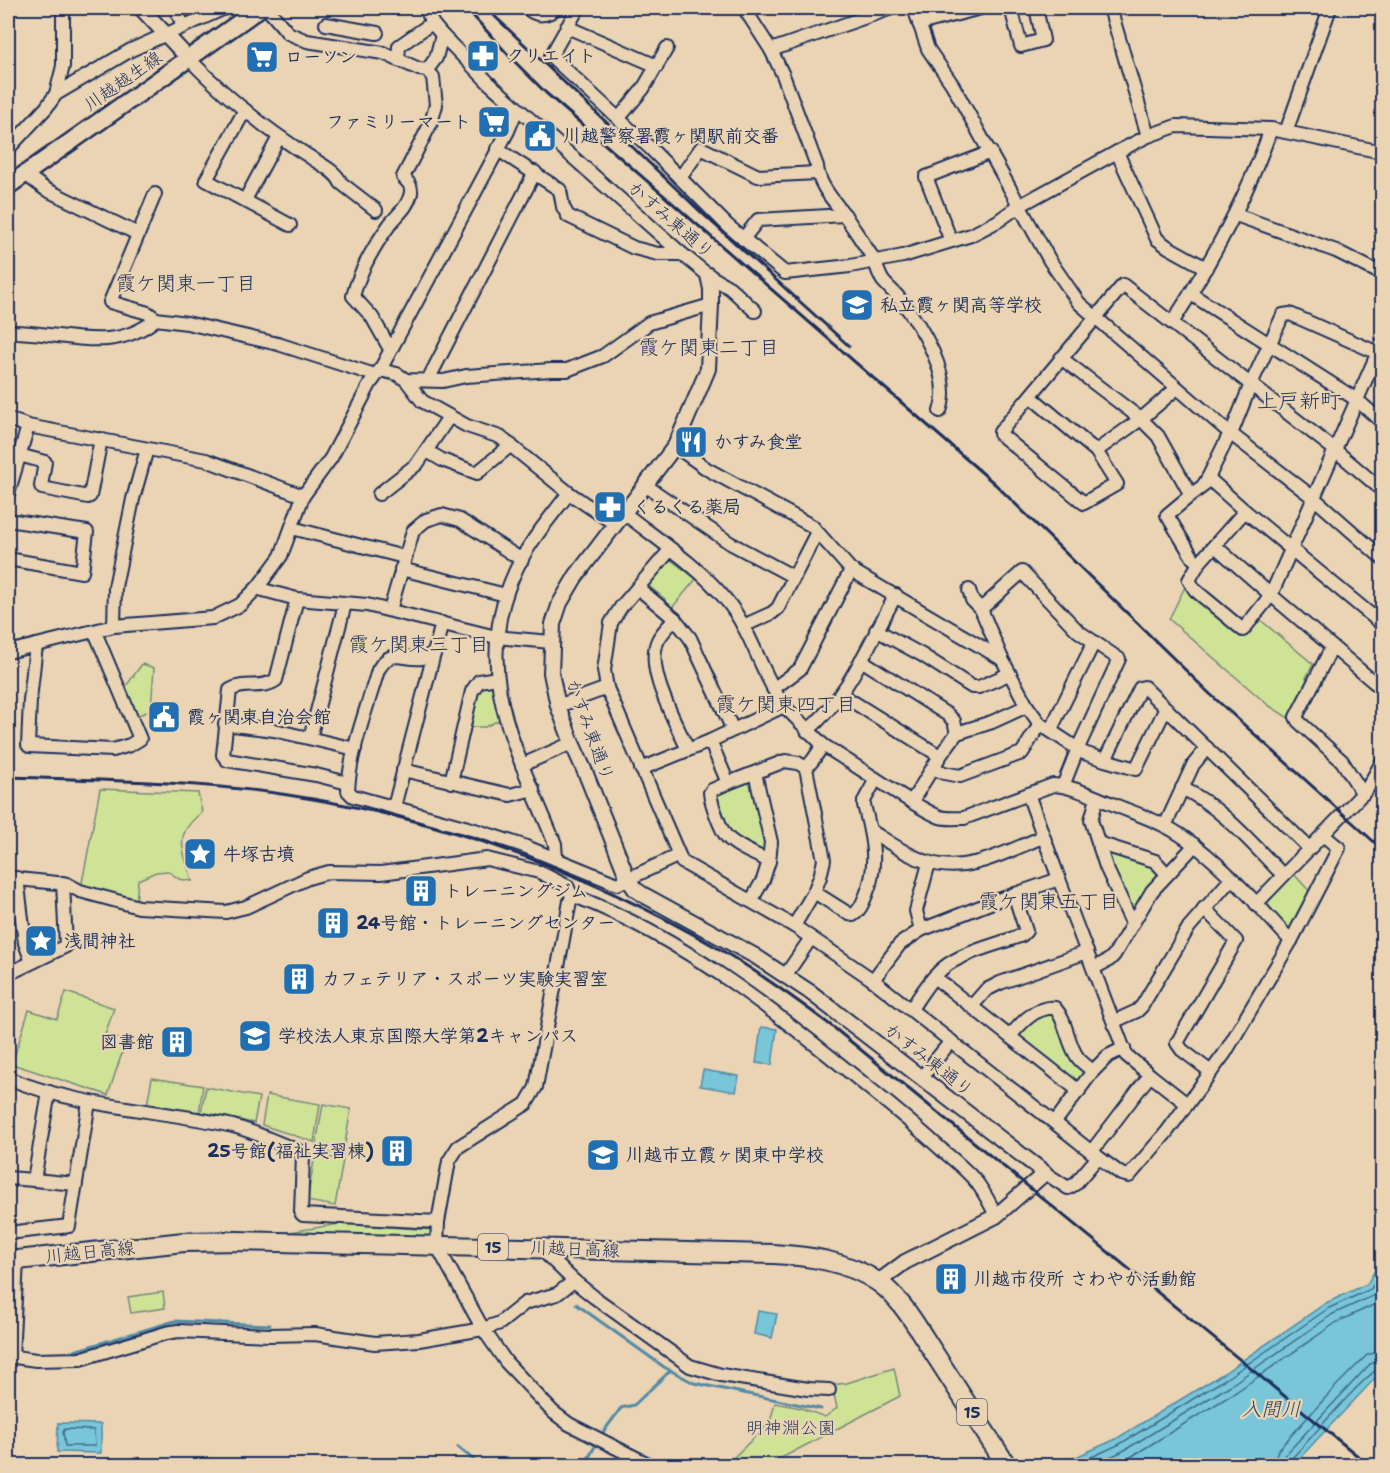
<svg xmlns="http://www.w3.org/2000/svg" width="1390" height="1473" viewBox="0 0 1390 1473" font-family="'Shantell Sans','Klee One',sans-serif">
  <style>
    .green { fill: #cfe397; stroke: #75897a; stroke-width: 1.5 }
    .water { fill: #79c6d8; stroke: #538aa7; stroke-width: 1.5 }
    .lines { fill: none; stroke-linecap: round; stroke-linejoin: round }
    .shore { stroke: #416b8f; stroke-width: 1.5 }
    .stream { stroke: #538aa7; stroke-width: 3 }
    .minor-casing { stroke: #1b2f5e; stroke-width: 16 }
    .tertiary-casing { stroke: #1b2f5e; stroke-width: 18 }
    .secondary-casing { stroke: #1b2f5e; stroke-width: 21 }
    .primary-casing { stroke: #1b2f5e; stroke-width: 22 }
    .minor { stroke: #ead4b3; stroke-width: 12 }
    .tertiary { stroke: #ead4b3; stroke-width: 14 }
    .secondary { stroke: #ead4b3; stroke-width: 16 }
    .primary { stroke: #ead4b3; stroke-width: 18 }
    .rail { stroke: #1b2f5e; stroke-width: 3 }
    .labels { text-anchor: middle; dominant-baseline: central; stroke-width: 4.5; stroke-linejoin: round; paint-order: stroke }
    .shield { fill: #ead4b3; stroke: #596078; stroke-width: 1.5 }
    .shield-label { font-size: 16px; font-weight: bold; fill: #1b2f5e }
    .poi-label { font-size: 18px; font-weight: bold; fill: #1b2f5e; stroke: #ead4b3; text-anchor: start }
    .street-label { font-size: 18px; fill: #1b2f5e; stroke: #ead4b3 }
    .park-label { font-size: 18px; fill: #2d4164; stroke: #ead4b3 }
    .neighbourhood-label { font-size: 20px; fill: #1b2f5e; stroke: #ead4b3 }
    .water-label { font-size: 20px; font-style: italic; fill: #294670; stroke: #ead4b3 }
    .quarter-label { font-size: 21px; fill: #1b2f5e; stroke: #ead4b3 }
  </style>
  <rect width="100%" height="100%" fill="#ead4b3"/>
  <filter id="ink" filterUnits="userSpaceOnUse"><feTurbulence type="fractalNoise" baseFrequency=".0167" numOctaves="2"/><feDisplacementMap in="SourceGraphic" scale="12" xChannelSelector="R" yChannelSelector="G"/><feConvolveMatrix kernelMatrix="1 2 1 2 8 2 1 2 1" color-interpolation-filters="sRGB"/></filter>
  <g filter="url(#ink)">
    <g class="green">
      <path d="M668 560H671L696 579 671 609 665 603V599L650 587 649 583Z"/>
      <path d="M1185 587 1244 635 1258 618 1313 664 1306 678 1309 681 1290 719 1268 705 1169 619Z"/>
      <path d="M142 664 154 668 151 710 136 716 124 689Z"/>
      <path d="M490 684 494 687 501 719 485 727H467L479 686Z"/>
      <path d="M749 780 753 783 767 835 766 851 761 852 756 849 755 846 740 838 738 840 733 837 723 822 725 818 719 801H715V792L740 785V782Z"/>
      <path d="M100 789 198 793 202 812C172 837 183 847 192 881L179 879 168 871 156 872 138 880 136 903 81 888Z"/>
      <path d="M1113 853 1150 864 1160 873 1137 906 1130 908 1110 863 1109 856Z"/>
      <path d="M1292 872 1312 894 1291 932 1265 902Z"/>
      <path d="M66 992 114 1008 105 1035 126 1041 108 1095 12 1064 29 1010 57 1019Z"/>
      <path d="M1054 1011 1086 1073 1078 1082H1073L1021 1040 1019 1034 1037 1016Z"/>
      <path d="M152 1078 203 1086 199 1113 147 1105Z"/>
      <path d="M206 1087 259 1097 254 1123 201 1113Z"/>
      <path d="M267 1095 320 1104 314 1142 262 1125Z"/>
      <path d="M323 1104 351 1109 343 1155 315 1150Z"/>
      <path d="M315 1155 343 1160 335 1206 307 1201Z"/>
      <path d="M339 1224 434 1230 431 1241H114L184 1233 290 1232Z"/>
      <path d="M163 1292 165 1308 131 1313 128 1297Z"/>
      <path d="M894 1368 900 1396 768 1465 725 1466 770 1422 775 1403 801 1408 825 1417 837 1408 832 1385 847 1383Z"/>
    </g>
    <g class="water">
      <path d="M761 1027 777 1029 772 1065 756 1063Z"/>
      <path d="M703 1070 739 1076 736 1092 700 1086Z"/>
      <path d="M1382 1258V1371L1293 1465H1058L1116 1439 1224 1373 1326 1303 1367 1284Z"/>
      <path d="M758 1311 777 1314 772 1338 754 1334Z"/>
      <path d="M58 1423 101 1424V1453L57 1452Z"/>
    </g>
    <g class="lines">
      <g class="shore">
        <path d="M65 1429 94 1430 95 1446H65L63 1432Z"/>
        <path d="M1072 1466 1120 1444 1227 1378 1329 1308 1371 1289 1382 1270"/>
        <path d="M1091 1466 1123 1451 1231 1385 1333 1314 1375 1295 1382 1285"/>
        <path d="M1112 1466 1129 1458 1236 1392 1337 1322 1382 1301"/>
        <path d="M1273 1466 1278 1450 1337 1385 1367 1355 1382 1351"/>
        <path d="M1282 1466 1285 1455 1370 1364 1382 1360"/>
        <path d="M1290 1466 1291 1459C1306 1444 1369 1369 1382 1367"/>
      </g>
      <g class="stream">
        <path d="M576 1304 664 1367 694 1383 821 1409"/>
        <path d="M64 1354 175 1321 270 1325"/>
        <path d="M601 1435 621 1408 634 1405 671 1370"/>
        <path d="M458 1447 481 1466"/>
        <path d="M855 1464 856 1466"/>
        <path d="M584 1466 598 1441"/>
      </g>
      <defs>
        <g id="minor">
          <path d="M175 8 183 25"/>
          <path d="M267 8 288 33 307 41 383 53 419 69 427 70 436 58 442 35"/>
          <path d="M426 8 432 23 442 35 489 83 682 254 708 275 730 288 755 311"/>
          <path d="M527 8C537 17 547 16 556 8"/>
          <path d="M578 8 551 56 650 148 728 226 785 273 850 266 903 256 971 235 998 221 1019 206 1117 152 1148 136 1176 126 1271 129 1382 152"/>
          <path d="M744 8 771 50"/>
          <path d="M892 8 771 50 783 75 817 166C818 185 835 202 846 217 855 231 865 245 874 260 877 267 879 275 883 281 888 287 894 292 899 298 921 325 953 376 940 411"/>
          <path d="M914 8 928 49 952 84 1050 261 1079 303 1231 434 1315 499 1382 558"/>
          <path d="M1011 8 1021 46 1043 40 1036 8"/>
          <path d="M1110 8 1148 136"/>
          <path d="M326 24 377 33"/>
          <path d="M919 24 981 8"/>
          <path d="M567 27 657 66"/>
          <path d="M188 58C225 96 265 129 310 157 320 164 336 171 341 183L376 210"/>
          <path d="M398 60 399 46 432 23"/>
          <path d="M56 94 63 66V8"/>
          <path d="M245 110 206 180 290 225"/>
          <path d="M619 118 643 89 667 48"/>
          <path d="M1286 132 1330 8"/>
          <path d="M8 149 46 108 56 94 131 50 225 8"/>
          <path d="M497 149 560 190 563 207 568 216 634 248 658 254H682"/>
          <path d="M1117 152 1157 239 1168 247 1206 268"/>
          <path d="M25 174 45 189 138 234"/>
          <path d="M680 178 701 148 758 176 817 173"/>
          <path d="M155 194 110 302 148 313 156 319 187 323 278 344 375 375"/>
          <path d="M245 200 279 137"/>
          <path d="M1236 215 1336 251 1382 274"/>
          <path d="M743 239 758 220 845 215"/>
          <path d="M951 241 926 177 991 152"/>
          <path d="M1191 294 1357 400 1382 422"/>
          <path d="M1172 323C1212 261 1246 199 1271 129"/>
          <path d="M8 332C59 330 111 357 156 319"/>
          <path d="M1382 343 1271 595 1375 683 1382 686"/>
          <path d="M390 349 372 317 353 296C360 270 374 246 390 224 398 214 408 207 411 193 412 186 408 182 403 177L431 123 436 105 433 77 427 70"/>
          <path d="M1061 358 1141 419 1158 436 1191 495 1167 515 1193 558 1199 563 1245 511 1208 478 1203 486 1191 495"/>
          <path d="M380 370 397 374 406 380 443 381 466 376 551 370H567L603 356 649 323 711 305"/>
          <path d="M406 380 422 401 467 426 500 437 569 493 615 524"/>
          <path d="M428 380 535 172"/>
          <path d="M1030 396 1096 451 1117 484 1084 503 1000 434V432L1123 285 1335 450 1382 490"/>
          <path d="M8 419 28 426 8 494"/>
          <path d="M28 426 206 460 303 496"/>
          <path d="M675 446 707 469 812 526 851 570 1002 659 1027 706 1040 724 1084 753 1105 760"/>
          <path d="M427 451 442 460 477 473 511 445"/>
          <path d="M1096 451 1141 419 1177 388"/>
          <path d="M19 455 45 462 41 486 42 488 88 497 90 496 101 439"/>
          <path d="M1208 478 1227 439 1231 434 1251 384 1283 315 1290 314 1378 353"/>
          <path d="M645 485 730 543 794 577"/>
          <path d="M379 494 417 464 449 417"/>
          <path d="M1245 511 1382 624"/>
          <path d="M624 513C657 539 701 568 727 601 752 632 761 673 784 706"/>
          <path d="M8 520 87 532 82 572 8 559"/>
          <path d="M292 528 404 557"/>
          <path d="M670 550 621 607 611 623 604 670 607 688 682 862 794 926 873 980 1098 1157 1121 1174 1129 1176 1166 1133 1225 1053 1291 941C1257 904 1210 849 1165 826 1148 817 1128 811 1110 803 1092 796 1072 786 1053 785L964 818C956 818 947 819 940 817 918 808 897 792 876 779"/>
          <path d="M1199 563 1189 580 1195 590 1243 630 1271 595 1215 546"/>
          <path d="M401 569 506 595"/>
          <path d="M258 587 263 590 297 599 367 605 496 637 551 642"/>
          <path d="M638 588 675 619 690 638 733 730"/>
          <path d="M969 590 972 600 981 609 1002 659"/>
          <path d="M297 599 276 680C262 690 244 681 230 690L223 755 227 760 316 775 348 783"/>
          <path d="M981 609 1022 572 1078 631 1119 659 1078 748 1063 786"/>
          <path d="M390 610 413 531 426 520 442 515 460 520 522 560"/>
          <path d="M675 619C669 626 662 632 658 640 644 669 676 722 688 750"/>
          <path d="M114 626 115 587 133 499 147 449"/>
          <path d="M743 626 772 613 778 608 817 532"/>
          <path d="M876 630 922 655 972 687H979L1009 674"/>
          <path d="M36 645 30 700 28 745 29 746 113 750 130 745 140 739 95 632"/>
          <path d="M1332 647 1296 717 1298 721 1342 761 1363 794"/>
          <path d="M8 652 114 626 213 618 240 605 258 587 281 556 303 496 331 458 370 384 380 370 508 131 517 109"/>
          <path d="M435 652C431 654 426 658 422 658 402 660 392 647 378 670 367 709 350 750 348 791L353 796 475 830 524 846 617 884 677 856"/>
          <path d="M861 660 948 715 954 721 957 733"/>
          <path d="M773 689 800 669 851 570"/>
          <path d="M842 695 940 756"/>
          <path d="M558 706 607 688"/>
          <path d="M1166 708 1136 769 1105 760 1140 688 1144 687C1199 741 1254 794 1309 848"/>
          <path d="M225 724 274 730 355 749"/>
          <path d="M1051 729 1094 642"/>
          <path d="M807 731C850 695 869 642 896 595"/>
          <path d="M310 738 345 604"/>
          <path d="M710 741 728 783 785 761 798 763 806 768 813 760 823 745"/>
          <path d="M522 765 572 743"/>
          <path d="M806 768 824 860 820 877 814 892"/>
          <path d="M933 768 944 773 960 776 1022 753 1040 724"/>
          <path d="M641 769 710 741 784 706 823 745 876 779 864 801V805C872 836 879 865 866 895 863 902 860 911 853 915L849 914 814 892 794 926"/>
          <path d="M403 770 510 795 533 789"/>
          <path d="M451 782 472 691 479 681 497 678"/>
          <path d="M728 783 712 790 710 793C711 803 721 831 727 837 738 848 756 855 769 861L771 842 755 773"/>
          <path d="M1182 788C1223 808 1252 844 1283 875"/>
          <path d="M1028 794 1059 879"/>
          <path d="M1097 798 1091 820 1106 867 1132 923"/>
          <path d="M912 801 940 756 957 733 992 722 1027 706"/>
          <path d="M394 807 442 623"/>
          <path d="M1165 826 1193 765 1207 748"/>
          <path d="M871 831C889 842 908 856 928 862 967 875 1007 851 1043 837"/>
          <path d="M1098 843 1155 861 1167 874"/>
          <path d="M556 859 555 844C518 752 469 672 515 572 528 543 550 518 569 493"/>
          <path d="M8 878 67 884 80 891 139 907 226 912 246 907 308 878 329 872 381 873 487 859 539 872 567 886 573 898"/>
          <path d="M17 878 25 943 32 962"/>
          <path d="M751 901 763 880 769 861"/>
          <path d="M1256 904 1367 789 1382 762"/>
          <path d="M1204 908 1236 941 1177 1043 1182 1050 1211 1072"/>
          <path d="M921 930 916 911 929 863"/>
          <path d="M1291 941 1339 848 1323 835"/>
          <path d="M1094 968 1109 960 1114 955 1152 891 1195 845"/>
          <path d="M8 974 66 946 63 883"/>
          <path d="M785 976 811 938"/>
          <path d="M934 977 1079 1091"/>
          <path d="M873 980 900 944 921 930 998 900 1059 879 1126 1055 1150 1075 1092 1151"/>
          <path d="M972 1006 986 990 1000 983 1087 952"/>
          <path d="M911 1009C922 993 932 976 947 965 967 951 1000 944 1022 935L1026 931 1014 894"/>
          <path d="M1115 1021 1137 1011 1142 1006 1189 927 1231 879"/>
          <path d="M1010 1036C1021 1023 1036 1006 1055 1008 1067 1021 1067 1043 1078 1058 1082 1063 1088 1067 1093 1071"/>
          <path d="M1150 1075 1187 1104"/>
          <path d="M922 1077 951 1041"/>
          <path d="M8 1078C79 1108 158 1109 233 1126 256 1132 279 1144 302 1152L303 1155 301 1213 303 1215 438 1222"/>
          <path d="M1055 1122 1093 1071 1108 1056 1124 1048"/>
          <path d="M1045 1173 1068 1188 1075 1184 1098 1157"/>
          <path d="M8 1178 34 1180 49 1092"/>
          <path d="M34 1180 76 1184"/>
          <path d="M8 1233 69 1226 89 1102"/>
          <path d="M540 1248 574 1281 594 1297 690 1366 721 1375 808 1389 829 1390"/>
          <path d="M8 1356 36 1360 80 1359 166 1333 178 1331 269 1335 315 1334 375 1343 419 1340 483 1329 500 1323 525 1303 557 1294 574 1281"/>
          <path d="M12 1357 17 1260"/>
          <path d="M652 1466 569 1424 553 1412 506 1362 483 1329 437 1246 438 1222 449 1161 458 1147 526 1104 536 1087 570 901 573 898 577 897C685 939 781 1016 869 1088 894 1108 918 1128 942 1150 954 1160 968 1171 978 1184 985 1194 991 1205 996 1216"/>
        </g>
        <g id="tertiary">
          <path d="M141 8 188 58"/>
          <path d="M708 275 711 289V305L708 369 686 421 675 446 576 576 560 603 553 624 551 673 558 706 572 743 586 774 628 879 635 889 642 894 755 956 810 992 1045 1173 996 1216 905 1262 878 1282"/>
        </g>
        <path id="secondary" d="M8 186 260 8"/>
        <path id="primary" d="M8 1261 184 1242 237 1241 773 1254C809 1256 847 1261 878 1282 901 1298 917 1327 932 1350 957 1388 982 1427 1007 1466"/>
      </defs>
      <use href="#minor" class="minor-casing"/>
      <use href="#tertiary" class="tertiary-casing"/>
      <use href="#secondary" class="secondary-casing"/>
      <use href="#primary" class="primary-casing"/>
      <use href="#minor" class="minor"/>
      <use href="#tertiary" class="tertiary"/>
      <use href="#secondary" class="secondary"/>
      <use href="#primary" class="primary"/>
      <g class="rail">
        <path d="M466 8 512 59 546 93 995 484 1210 694 1382 849"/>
        <path d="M486 8 704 215 849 346"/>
        <path d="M8 777C101 780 196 781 288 795 442 818 587 872 721 950 760 973 797 1000 833 1027L1370 1466"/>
      </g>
    </g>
  </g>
  <defs>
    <symbol id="pharmacy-square" viewBox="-11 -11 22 22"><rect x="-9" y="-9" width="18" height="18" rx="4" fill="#1f6fb2" stroke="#ead4b3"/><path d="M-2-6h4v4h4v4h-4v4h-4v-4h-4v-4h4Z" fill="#fff"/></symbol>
    <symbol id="supermarket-square" viewBox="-11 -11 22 22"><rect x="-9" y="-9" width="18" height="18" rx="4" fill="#1f6fb2" stroke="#ead4b3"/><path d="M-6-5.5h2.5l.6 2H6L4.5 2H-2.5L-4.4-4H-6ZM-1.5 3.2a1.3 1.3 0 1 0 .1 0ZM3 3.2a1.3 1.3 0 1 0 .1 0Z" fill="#fff"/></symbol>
    <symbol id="civic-square" viewBox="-11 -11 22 22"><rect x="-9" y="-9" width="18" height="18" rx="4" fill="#1f6fb2" stroke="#ead4b3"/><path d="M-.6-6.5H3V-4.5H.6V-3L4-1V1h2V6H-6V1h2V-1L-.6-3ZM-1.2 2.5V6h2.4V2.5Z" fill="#fff"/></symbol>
    <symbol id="school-square" viewBox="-11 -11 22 22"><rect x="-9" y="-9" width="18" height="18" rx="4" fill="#1f6fb2" stroke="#ead4b3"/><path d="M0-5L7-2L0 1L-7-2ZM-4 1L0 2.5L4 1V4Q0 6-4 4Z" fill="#fff"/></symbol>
    <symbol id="restaurant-square" viewBox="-11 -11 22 22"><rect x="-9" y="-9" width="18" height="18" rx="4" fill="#1f6fb2" stroke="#ead4b3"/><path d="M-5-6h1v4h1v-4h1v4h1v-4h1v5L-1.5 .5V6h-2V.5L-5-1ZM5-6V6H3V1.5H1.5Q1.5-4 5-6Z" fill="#fff"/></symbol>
    <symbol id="sight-square" viewBox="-11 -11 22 22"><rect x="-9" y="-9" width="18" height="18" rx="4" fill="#1f6fb2" stroke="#ead4b3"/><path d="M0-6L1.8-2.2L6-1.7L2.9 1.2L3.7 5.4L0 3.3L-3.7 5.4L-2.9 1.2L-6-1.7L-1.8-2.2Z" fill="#fff"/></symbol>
    <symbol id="building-square" viewBox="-11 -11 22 22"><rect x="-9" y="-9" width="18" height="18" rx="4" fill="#1f6fb2" stroke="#ead4b3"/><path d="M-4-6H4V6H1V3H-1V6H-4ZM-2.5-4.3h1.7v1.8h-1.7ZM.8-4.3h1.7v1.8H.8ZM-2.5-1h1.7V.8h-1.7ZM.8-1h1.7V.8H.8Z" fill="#fff"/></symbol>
    <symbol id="university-square" viewBox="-11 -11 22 22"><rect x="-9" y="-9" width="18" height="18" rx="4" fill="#1f6fb2" stroke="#ead4b3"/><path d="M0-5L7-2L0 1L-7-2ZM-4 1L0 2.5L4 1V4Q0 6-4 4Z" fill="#fff"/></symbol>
  </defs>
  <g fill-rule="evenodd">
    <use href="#pharmacy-square" x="464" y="37" width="38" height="38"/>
    <use href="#supermarket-square" x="243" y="38" width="38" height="38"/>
    <use href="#supermarket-square" x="475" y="103" width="38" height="38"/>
    <use href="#civic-square" x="521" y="117" width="38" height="38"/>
    <use href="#school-square" x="838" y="286" width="38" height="38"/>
    <use href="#restaurant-square" x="672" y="423" width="38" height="38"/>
    <use href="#pharmacy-square" x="591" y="488" width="38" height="38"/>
    <use href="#civic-square" x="145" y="698" width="38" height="38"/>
    <use href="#sight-square" x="181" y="835" width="38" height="38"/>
    <use href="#building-square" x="402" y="872" width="38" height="38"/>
    <use href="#building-square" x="314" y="904" width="38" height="38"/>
    <use href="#sight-square" x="22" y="922" width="38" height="38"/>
    <use href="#building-square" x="280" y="960" width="38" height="38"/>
    <use href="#university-square" x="236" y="1017" width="38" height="38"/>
    <use href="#building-square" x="158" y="1023" width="38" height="38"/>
    <use href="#building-square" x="378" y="1132" width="38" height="38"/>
    <use href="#school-square" x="584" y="1136" width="38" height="38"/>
    <use href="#building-square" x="932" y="1260" width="38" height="38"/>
  </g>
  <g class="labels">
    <g class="shield">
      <rect x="478" y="1234" width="30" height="26" rx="4.5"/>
      <rect x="957" y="1399" width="30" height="26" rx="4.5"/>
    </g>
    <g class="shield-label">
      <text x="493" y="1247">15</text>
      <text x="972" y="1412">15</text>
    </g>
    <g class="poi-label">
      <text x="506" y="56">クリエイト</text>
      <text x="285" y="57">ローソン</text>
      <text x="471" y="122" text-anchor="end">ファミリーマート</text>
      <text x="563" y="136">川越警察署霞ヶ関駅前交番</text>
      <text x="880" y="305">私立霞ヶ関高等学校</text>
      <text x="714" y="442">かすみ食堂</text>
      <text x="633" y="507">くるくる薬局</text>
      <text x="187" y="717">霞ヶ関東自治会館</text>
      <text x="223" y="854">牛塚古墳</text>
      <text x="444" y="891">トレーニングジム</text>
      <text x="356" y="923">24号館・トレーニングセンター</text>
      <text x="64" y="941">浅間神社</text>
      <text x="322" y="979">カフェテリア・スポーツ実験実習室</text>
      <text x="278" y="1036">学校法人東京国際大学第2キャンパス</text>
      <text x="154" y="1042" text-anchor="end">図書館</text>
      <text x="374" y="1151" text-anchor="end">25号館(福祉実習棟)</text>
      <text x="626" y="1155">川越市立霞ヶ関東中学校</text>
      <text x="974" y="1279">川越市役所 さわやか活動館</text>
    </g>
    <g class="street-label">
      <text transform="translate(123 81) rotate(-35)">川越越生線</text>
      <text transform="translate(671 220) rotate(41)">かすみ東通り</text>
      <text transform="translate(590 730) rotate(70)">かすみ東通り</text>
      <text transform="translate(929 1060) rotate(38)">かすみ東通り</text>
      <text transform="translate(575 1249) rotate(2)">川越日高線</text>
      <text transform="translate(90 1252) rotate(-6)">川越日高線</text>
    </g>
    <g class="park-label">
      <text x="791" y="1428">明神淵公園</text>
    </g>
    <g class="neighbourhood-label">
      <text x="186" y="283">霞ケ関東一丁目</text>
      <text x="709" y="347">霞ケ関東二丁目</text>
      <text x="419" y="644">霞ケ関東三丁目</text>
      <text x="786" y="704">霞ケ関東四丁目</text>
      <text x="1049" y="901">霞ケ関東五丁目</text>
    </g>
    <g class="water-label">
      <text x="1271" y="1409">入間川</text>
    </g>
    <g class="quarter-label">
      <text x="1299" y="401">上戸新町</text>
    </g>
  </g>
  <rect width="1390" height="1473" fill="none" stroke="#ead4b3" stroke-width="30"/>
  <rect x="15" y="15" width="1360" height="1443" fill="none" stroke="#1b2f5e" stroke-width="2" filter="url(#ink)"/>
</svg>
